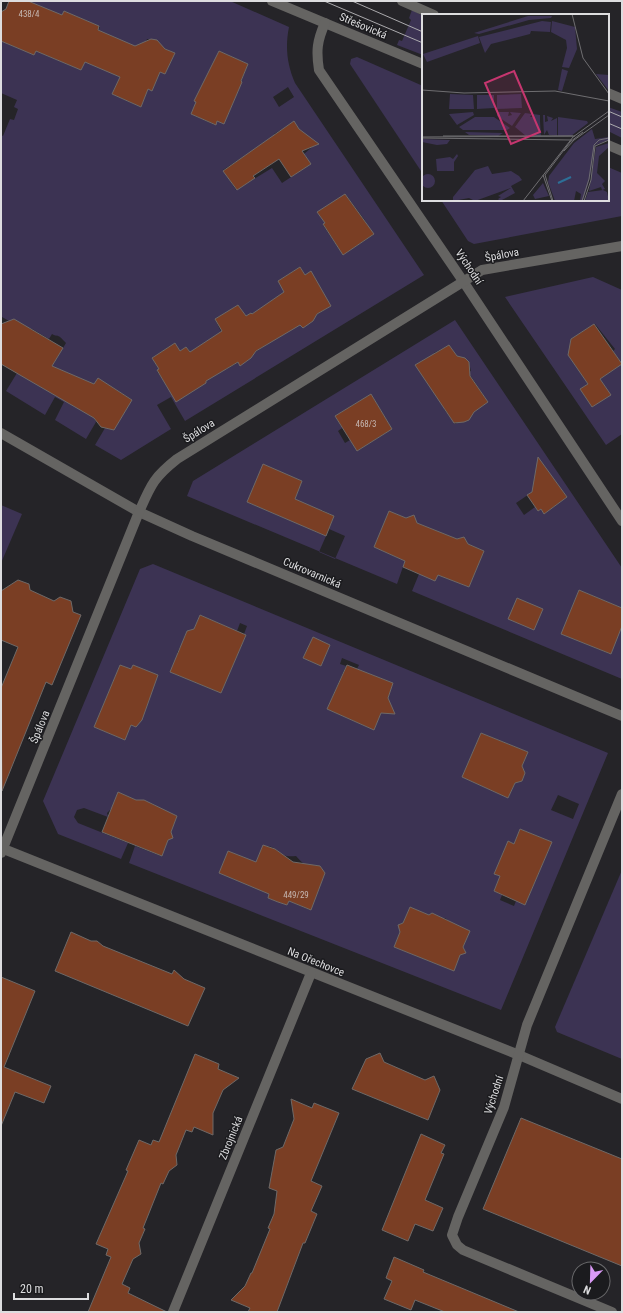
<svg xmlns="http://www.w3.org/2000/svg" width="623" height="1313" viewBox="0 0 623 1313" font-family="'Roboto Condensed',sans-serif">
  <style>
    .green { fill: #3c3353; fill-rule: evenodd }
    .building { fill: #7a3e24; stroke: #6e6967 }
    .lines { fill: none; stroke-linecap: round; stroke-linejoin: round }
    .minor { stroke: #656462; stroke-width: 10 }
    .tram { stroke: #abaaad; stroke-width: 1 }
    .labels { text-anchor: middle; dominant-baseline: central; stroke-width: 3; stroke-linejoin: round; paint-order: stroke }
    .number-label { font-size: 9px; fill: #c4b5b0 }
    .street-label { font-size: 11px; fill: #dddddf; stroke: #1b1b1e }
    .inset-river { fill: none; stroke: #2d6f97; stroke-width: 2 }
    .inset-road { fill: none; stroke: #6f6e71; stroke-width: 1 }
    .view { fill: #c6366f; fill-opacity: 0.15; stroke: #c6366f; stroke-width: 2 }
    .inset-edge { fill: none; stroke: #dddddf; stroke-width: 2 }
  </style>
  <rect width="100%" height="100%" fill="#252428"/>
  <g class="green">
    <path d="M22 1H230L289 27C285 47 287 64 295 83L424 275 185 421 171 397 157 405 171 429 121 460 95 445 105 428 113 429 131 399 102 381 94 418 96 422 86 439 55 420 64 402 55 397 45 415 6 391 17 373 40 386 66 343C57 333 60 338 52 334L49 339 32 329 20 327 19 322 14 319 9 321 2 317 1 319V135L3 136 10 119 14 120 18 109 14 107 17 100 1 93V27V41L34 55 36 51 81 70 100 27 64 11 61 18ZM147 39 157 40 163 48 175 53 165 74 160 72 152 91 148 89 141 107 112 94 120 77 116 75 142 49ZM219 51 248 64 228 115 217 121 215 125 191 114ZM288 87 294 97 279 107 273 97ZM294 122 312 147 304 154 311 164 282 183 272 168 236 190 223 170 258 147 277 139 274 134ZM346 195 364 219 373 235 343 255 323 225 325 223 317 212ZM300 267 305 275 310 272 331 306 316 315 313 321 307 324 278 281ZM238 305 246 316 251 313 269 343 254 353 253 355 246 362H239L225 370 226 342 215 319ZM175 343 180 351 186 347 189 350 207 381 177 401 157 371 159 369 152 358Z"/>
    <path d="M412 10 423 16V55L397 45 399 40 402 41 411 20 409 18Z"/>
    <path d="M357 57 423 86V174L350 64 351 59Z"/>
    <path d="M608 107 622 112V138L608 131Z"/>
    <path d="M608 167 622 173V216L474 244 468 241 441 200H608Z"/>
    <path d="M593 277 622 290V434L606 445 505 297ZM595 324 615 349 613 351 622 364 600 379 610 395 592 407 580 389 588 384 568 354 573 350 571 339Z"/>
    <path d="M455 320 622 568V608L579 590 570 612 567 636 610 654 622 626V679L412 591 419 574 438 575 469 587 484 551 468 544 466 540 461 538 457 539 417 523 415 519 410 517 406 518 389 511 374 547 405 561 397 584 187 496 193 481ZM449 345 459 359H466L469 363 471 371 468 372 488 402 473 412 467 421 459 422 455 424 444 409 445 407 415 365 427 358 428 359 435 354 434 353ZM371 394 392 429 357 451 350 440 345 443 338 431 342 428 335 416ZM264 465 302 481 287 519 247 502ZM553 478 567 497 544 514 541 509 538 511 535 507 524 515 516 503ZM322 510 334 516 329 529 345 536 335 559 319 552 326 536 314 531Z"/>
    <path d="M1 505 22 514 1 563Z"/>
    <path d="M153 564 608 753 501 1010 129 863 135 846 161 856 168 840 170 839 171 832 177 816 158 808 153 804 145 803 144 800H136L118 792 112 808 107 813 108 817 84 808 77 810 74 817 78 823 128 843 121 859 58 834 43 801 140 569ZM200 615 237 631 240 623 247 626 244 634 246 635 221 693 175 674 183 656 177 653 180 647 186 648 183 640 187 631 194 629ZM313 637 330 645 321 666 303 658ZM342 658 359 665 357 669 393 683 374 730 327 709 346 666 340 664ZM120 665 131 669 133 665 144 670 149 701 136 727 131 725 125 740 94 727ZM481 733 528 752 522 766 525 773 522 781 515 783 508 798 462 777ZM558 795 579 804 573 819 551 810ZM520 829 552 842 525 905 516 901 514 906 500 900 502 895 494 891 500 876 494 874 508 841 514 844ZM268 846C282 849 277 858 296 856 299 859 302 863 306 865 315 868 316 860 325 873L310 910 289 901 287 905 268 898 269 894 255 865 262 848ZM228 851 242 857 219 873ZM410 907 429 915 432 913 442 920 445 918 451 923 470 931 463 947 465 950 463 954 460 955 454 971 394 947 400 932V924L403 923Z"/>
    <path d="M622 870V1059L557 1032 555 1027Z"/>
  </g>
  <g class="building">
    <path d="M9 1H28L62 15 64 11 99 26 98 30 135 46 151 39 157 40 165 49 175 53 165 74 160 72 152 91 148 89 141 107 112 94 120 77 85 62 81 70 36 51 34 55 1 41V12L6 9Z"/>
    <path d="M219 51 248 64 241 81 242 82 224 124 217 121 216 125 191 114 196 102 194 101Z"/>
    <path d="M294 121 299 129 319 144 302 151 311 164 291 177 279 159 253 176 255 178 237 190 223 171Z"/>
    <path d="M345 194 374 234 343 255 323 224 325 223 317 212Z"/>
    <path d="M300 267 305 275 311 271 331 306 317 314 313 321 303 328 300 325 256 351 251 358 240 366 238 362 206 381V383L176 402 157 370 159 369 152 358 175 343 180 351 186 347 190 352 222 331 215 319 238 305 246 316 251 313 252 314 284 292 278 281Z"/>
    <path d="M14 319 63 348 52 366 94 384 98 378 132 400 114 430 101 427 94 418 1 364V324Z"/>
    <path d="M594 324 622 364 600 379 611 395 592 407 580 389 588 384 568 355 571 339Z"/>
    <path d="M449 345 457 356 465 358 469 362 470 376 488 402 474 412 469 420 464 422 454 423 415 365Z"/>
    <path d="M371 394 392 429 357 451 335 416Z"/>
    <path d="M538 457 567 497 544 514 541 509 538 511 527 495 532 492Z"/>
    <path d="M263 464 302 481 295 499 334 516 326 536 247 502Z"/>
    <path d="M389 511 406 518 414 515 417 523 457 539 464 537 468 544 484 551 469 587 438 575 435 581 403 567 405 561 374 547Z"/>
    <path d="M18 580 29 584 30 590 54 601 60 597 71 601 73 612 81 615 52 685 46 682 2 791 1 688 18 647 1 640V591Z"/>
    <path d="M579 590 622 608V626L611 654 561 634Z"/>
    <path d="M517 598 543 609 534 630 508 619Z"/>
    <path d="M200 615 246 635 221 693 170 672 187 631 194 629Z"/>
    <path d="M313 637 330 645 321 666 303 658Z"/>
    <path d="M120 665 131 669 133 665 158 675 142 720 136 727 131 725 125 740 94 727Z"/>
    <path d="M347 665 393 683 388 698 395 714 381 713 374 730 327 709Z"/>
    <path d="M481 733 528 752 522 766 525 773 522 781 515 783 508 798 462 777Z"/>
    <path d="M118 792 136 800H144L177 816 171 832 173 838 168 840 162 856 102 832Z"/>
    <path d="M520 829 552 842 525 905 494 891 500 876 494 874 508 841 514 844Z"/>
    <path d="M263 845 275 849 293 862 320 866 325 873 311 910 289 901 287 905 278 902 268 898 269 894 219 873 228 851 256 862Z"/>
    <path d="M410 907 429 915 432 913 470 931 463 947 466 953 460 955 454 971 394 947 400 932 398 925 403 923Z"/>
    <path d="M71 932 91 941H97L103 946 172 974 174 970 184 979 205 988 188 1026 55 971Z"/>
    <path d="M1 977 35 991 4 1067 51 1086 44 1103 15 1092 1 1126Z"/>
    <path d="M380 1053 384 1062 425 1080 434 1076 440 1090 428 1120 352 1089 366 1059Z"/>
    <path d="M195 1054 219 1064 218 1069 239 1078 223 1090 213 1113V1135L194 1127 192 1132 186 1130 176 1155 177 1165 169 1171 163 1184 161 1183 143 1228 145 1229 139 1243 141 1254 133 1259 122 1284 130 1288 128 1293 167 1312H88L111 1257 106 1255 108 1249 96 1244 128 1171 126 1170 139 1140 151 1145 153 1140 159 1142Z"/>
    <path d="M291 1099 312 1108 314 1103 339 1113 311 1181 322 1186 311 1211 317 1214 305 1243H303L277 1312H248L250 1308 231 1300 245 1286 251 1273H252L270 1229 268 1228 274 1214 277 1191 269 1188 276 1150 283 1147 294 1119Z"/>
    <path d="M521 1118 622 1159V1266L483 1209Z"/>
    <path d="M421 1134 445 1145 441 1153 444 1154 425 1200 443 1208 433 1231 415 1224 408 1241 382 1230Z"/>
    <path d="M394 1257 424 1270 423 1272 519 1312H445L415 1300 411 1310 384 1299 392 1281 386 1278Z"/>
  </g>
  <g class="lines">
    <g class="minor">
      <path d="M272 1 423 64"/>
      <path d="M402 1 434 15"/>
      <path d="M325 23C317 41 316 51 319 70L463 281 622 521"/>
      <path d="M608 93 622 99"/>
      <path d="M608 145 622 151"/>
      <path d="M1 433 139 512 192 536 622 716"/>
      <path d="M1 848 519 1055 622 1099"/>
      <path d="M1 853 139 512C151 485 153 478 177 459L482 270 622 246"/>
      <path d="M173 1312 311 973"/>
      <path d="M612 1312 463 1250 457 1245 452 1235 458 1217 504 1107 527 1025 622 794"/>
    </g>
    <g class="tram">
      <path d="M324 1 423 43"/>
      <path d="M352 1 423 32"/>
      <path d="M608 111 622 117"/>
      <path d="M608 123 622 129"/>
    </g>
  </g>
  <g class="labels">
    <g class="number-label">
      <text x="29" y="14">438/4</text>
      <text x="366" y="424">468/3</text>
      <text x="296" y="895">449/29</text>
    </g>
    <g class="street-label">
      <text transform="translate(363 26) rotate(23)">Střešovická</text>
      <text transform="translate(502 255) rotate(-11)">Špálova</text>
      <text transform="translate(469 267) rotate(56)">Východní</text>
      <text transform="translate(199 431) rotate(-32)">Špálova</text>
      <text transform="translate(312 573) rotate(23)">Cukrovarnická</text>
      <text transform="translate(40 727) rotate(-68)">Špálova</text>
      <text transform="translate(316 962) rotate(22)">Na Ořechovce</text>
      <text transform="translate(494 1095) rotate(-72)">Východní</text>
      <text transform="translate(231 1138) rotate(-68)">Zbrojnická</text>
    </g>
  </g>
  <g transform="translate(422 14)">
    <rect width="187" height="187" fill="#252428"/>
    <path d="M106 2H130L129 4 107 6 57 20 52 19ZM120 7 129 8 128 18 109 17 108 20 69 30 63 39 57 23ZM130 7 153 13 155 35 147 54 140 53 145 34 144 26 129 18ZM56 22 58 29 5 48 1 40ZM140 55 146 57 140 77 136 76ZM174 60 187 61V77L180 68ZM28 80 51 81 52 95H27ZM99 80 100 94 75 95V81ZM55 81H72V94L55 95ZM51 98 52 101 35 111 27 100ZM75 98H87L86 102 90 101 88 98 99 99 90 112 75 102ZM103 99 110 100 108 103H112L111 100 118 101V107H114H118L119 122H104L93 113ZM121 101H123V108L126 107 125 102 131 104 129 107 135 104V122L127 121 125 116 122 121ZM53 103H72L88 114 85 116H41L37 113ZM136 103 165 107 166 109 149 122H136ZM170 115 173 125 187 123V126L173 131 168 164 161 187H158L159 180 154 177 152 187H133L126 168 127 162 152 129ZM43 118H44L81 119 76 122 47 121ZM0 125 28 126 25 130 15 131 0 128ZM187 129V133L177 142 175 159 183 167 180 170 183 175 180 176 179 173 167 177 174 133ZM35 140 36 142 32 148V157H15L14 145 28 143 31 145ZM66 152 70 160 89 157 97 162 100 166 89 172 93 179 78 187 76 185 79 183 76 182 89 174 53 187 47 184 31 187V183L53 156ZM-1 167a7 7 0 1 1 14 0a7 7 0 1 1-14 0ZM121 169 127 182 113 185 111 181ZM181 176 185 178 187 187H163L166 178Z" fill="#3c3353"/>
    <path class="inset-river" d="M136 169 149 163"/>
    <path class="inset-road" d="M150 0 161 44 187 80M0 76 42 79 133 77 187 87M21 122H151M0 123 153 122M0 124 150 126M142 137 152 126 187 101M121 161 130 187M101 187 151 123 187 97M131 187 123 161 148 128 161 118M160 187 167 165 172 131 177 126 187 124M162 187 169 166 173 132 187 126"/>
    <path class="view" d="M92 57 118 118 89 130 63 69Z"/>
    <rect width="187" height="187" class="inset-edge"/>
  </g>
  <rect width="623" height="1313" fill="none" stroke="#dddddf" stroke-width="4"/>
  <g transform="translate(591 1281) rotate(203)"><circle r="19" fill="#1b1b1e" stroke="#69696b"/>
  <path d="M0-3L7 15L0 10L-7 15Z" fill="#da9af6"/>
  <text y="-6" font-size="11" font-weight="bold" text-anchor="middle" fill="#dddddf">N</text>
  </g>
  <path d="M14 1293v6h74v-6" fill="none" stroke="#dddddf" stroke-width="2"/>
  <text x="20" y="1293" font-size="12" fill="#dddddf" stroke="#1b1b1e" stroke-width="3" paint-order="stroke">20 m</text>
</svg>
